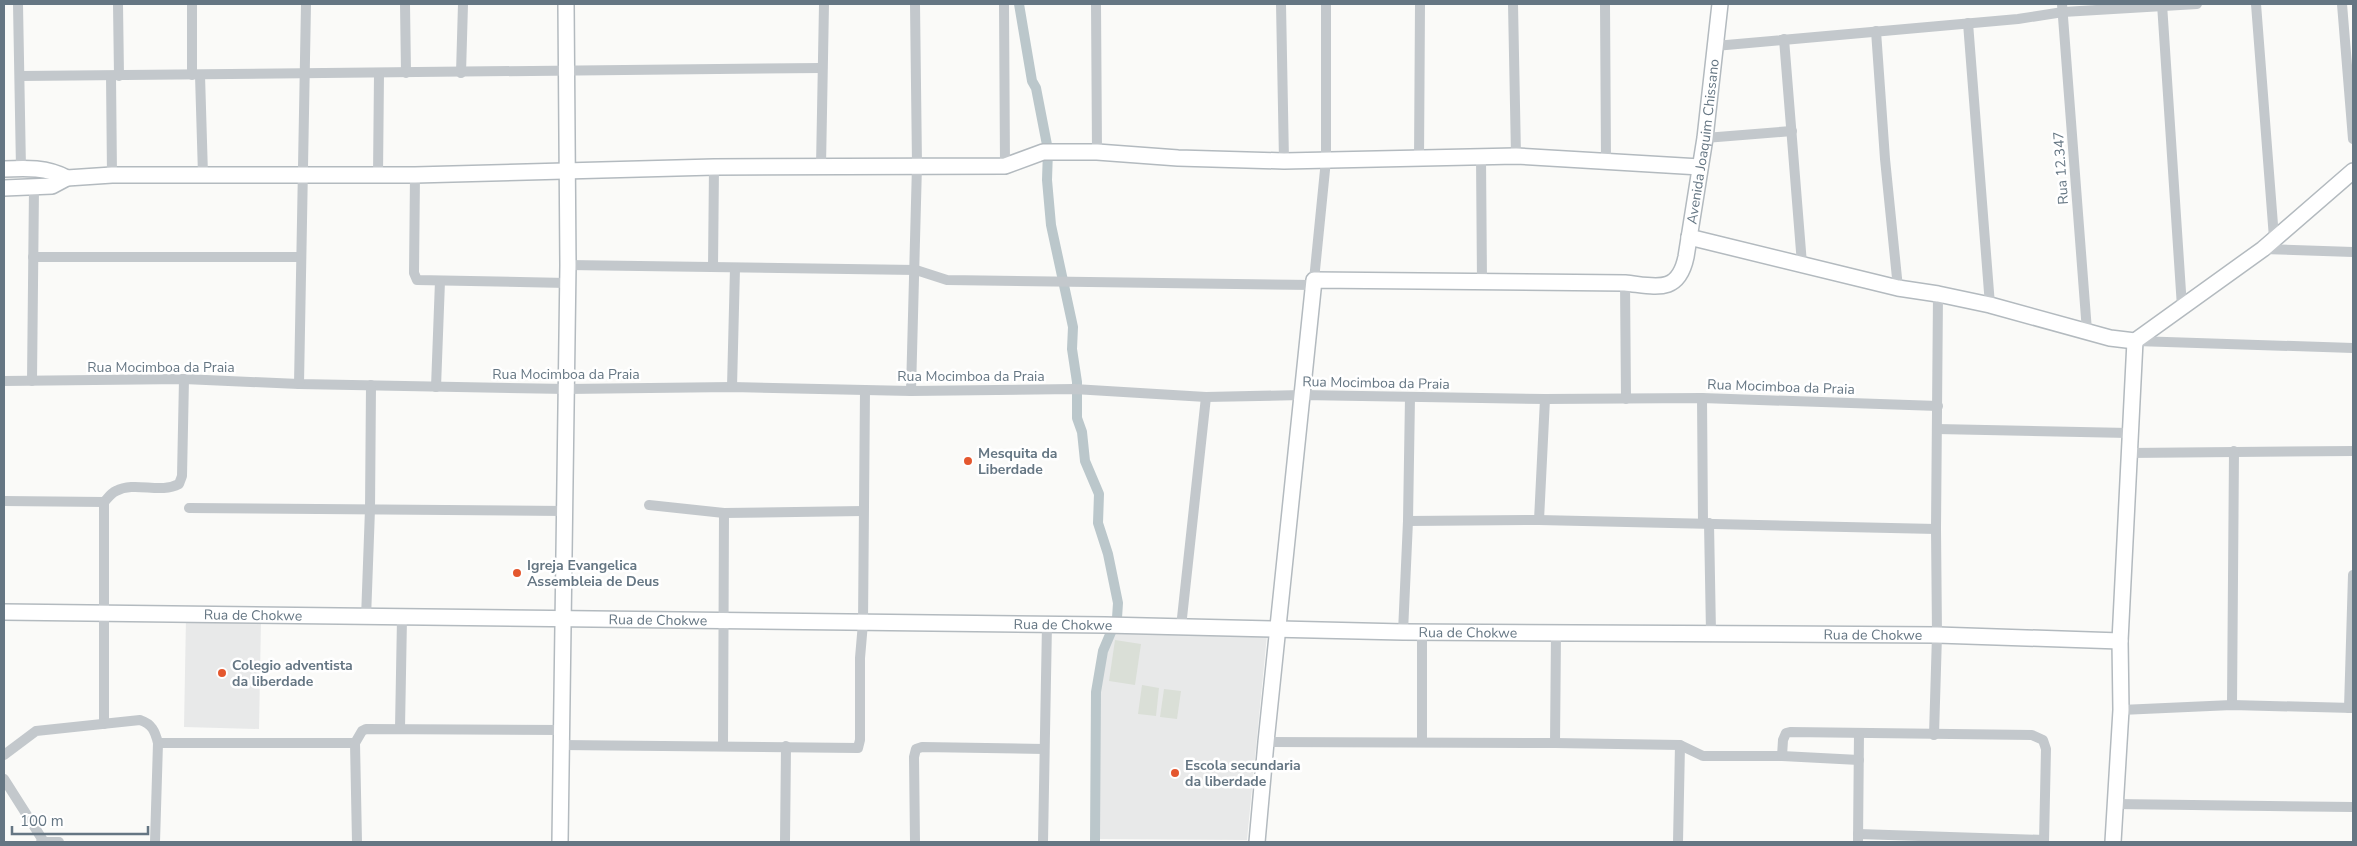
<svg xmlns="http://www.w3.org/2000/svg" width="2357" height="846" viewBox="0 0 2357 846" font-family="'Nunito Sans',sans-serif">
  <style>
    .built { fill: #e8e9e9 }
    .grass { fill: #dadfd7 }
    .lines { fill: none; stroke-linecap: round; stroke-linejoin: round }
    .canal { stroke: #bbc7cb; stroke-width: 10 }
    .secondary-casing { stroke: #b3babf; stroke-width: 18 }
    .street { stroke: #c3c8cc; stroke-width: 10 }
    .secondary { stroke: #fff; stroke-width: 15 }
    .poi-dot { fill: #e4572e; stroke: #fff; stroke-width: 2 }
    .labels { text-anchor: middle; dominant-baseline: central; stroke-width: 5; stroke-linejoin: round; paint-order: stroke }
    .street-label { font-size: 14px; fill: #657683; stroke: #fff }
    .poi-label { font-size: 14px; font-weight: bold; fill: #657683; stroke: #fff; text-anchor: start }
  </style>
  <rect width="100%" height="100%" fill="#fafaf8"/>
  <g class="built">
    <path d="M186 617 261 620 259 729 184 727Z"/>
    <path d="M1114 632 1267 635 1247 840 1095 839 1097 707 1104 656Z"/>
  </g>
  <g class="grass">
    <path d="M1115 640 1141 644 1135 685 1109 681Z"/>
    <path d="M1142 685 1159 688 1156 716 1138 714Z"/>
    <path d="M1164 689 1181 691 1177 719 1160 717Z"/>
  </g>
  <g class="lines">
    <path class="canal" d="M1019 4 1032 81 1036 88 1048 150 1047 180 1051 225 1073 327 1072 349 1077 382V418L1082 432 1085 461 1099 494 1098 523 1108 554 1118 603 1117 618 1103 651 1096 692 1095 842"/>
    <defs>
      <g id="secondary">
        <path d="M4 169C26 168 47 167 67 178"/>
        <path d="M4 188 52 186 67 178 112 175H415L714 167 1005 166 1043 152H1097L1178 158 1284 161 1516 156 1700 167"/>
        <path d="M1689 237 1898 288 1938 294 1990 305 2110 338 2135 341 2263 249 2353 171"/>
        <path id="s1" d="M4 612 1105 625 1403 632 1937 635 2120 641"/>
        <path d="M560 842 568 265 566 4"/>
        <path id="s2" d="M1257 842 1266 742 1314 280 1625 283C1655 286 1678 295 1686 257L1705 138 1720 4"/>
        <path d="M2113 842 2121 710 2120 641 2135 341"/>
      </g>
    </defs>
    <use href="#secondary" class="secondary-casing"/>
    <g class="street">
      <path d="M18 4 21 169"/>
      <path d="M118 4 119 76"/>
      <path d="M192 4V75"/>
      <path d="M405 4 406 73"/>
      <path d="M1004 4 1005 166"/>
      <path d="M1096 4 1097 152"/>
      <path d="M1281 4 1284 161"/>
      <path d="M1513 4 1516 156"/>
      <path d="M1605 4 1606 161"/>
      <path d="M2062 4 2087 331"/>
      <path d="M2162 4 2182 307"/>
      <path d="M2256 4 2274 238"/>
      <path d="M2342 4 2353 139"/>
      <path d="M1968 23 1990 305"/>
      <path d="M1876 31 1885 159 1898 288"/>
      <path d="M1784 39 1802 264"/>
      <path d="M1715 46 2018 19 2063 12 2197 4"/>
      <path d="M461 73 463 4"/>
      <path d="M200 75 203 175"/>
      <path d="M20 76 821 68"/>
      <path d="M111 76 112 175"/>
      <path d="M1705 138 1792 131"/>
      <path d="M1481 157 1482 282"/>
      <path d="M1419 160 1420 4"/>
      <path d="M821 166 824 4"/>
      <path d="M378 175 379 74"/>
      <path d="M415 175 414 273 417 280 567 283"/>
      <path d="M2263 249 2353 252"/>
      <path d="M33 257H301"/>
      <path d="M568 265 916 270 947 280 1313 285"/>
      <path d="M713 267 714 167"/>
      <path d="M1314 280 1326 160V4"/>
      <path d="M1625 283 1626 399"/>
      <path d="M2136 341 2353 348"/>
      <path d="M4 381 184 379 299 384 567 389 732 387 911 391 1074 389 1206 397 1302 395 1545 399 1702 398 1938 406"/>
      <path d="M32 381 34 188"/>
      <path d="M299 384 306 4"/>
      <path d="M436 387 440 281"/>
      <path d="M732 387 735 268"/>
      <path d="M911 391 917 165 915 4"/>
      <path d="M1702 398 1703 523"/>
      <path d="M1937 429 2129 433"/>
      <path d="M2128 453 2353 451"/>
      <path d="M4 501 104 502C107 499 111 493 116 491 135 481 160 494 179 484L182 476 184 379"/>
      <path d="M104 502V724"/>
      <path d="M649 505 724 513 863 511"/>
      <path d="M189 508 564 511"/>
      <path d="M1539 520 1545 399"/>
      <path d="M1408 521 1539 520 1936 529"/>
      <path d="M1709 523 1711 633"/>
      <path d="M366 618 370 509 371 385"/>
      <path d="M1181 627 1206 397"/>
      <path d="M1403 632 1408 521 1410 397"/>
      <path d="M2232 705 2234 451"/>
      <path d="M2349 708 2353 575"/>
      <path d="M2121 710 2232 705 2353 708"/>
      <path d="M400 728 402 618"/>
      <path d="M1934 735 1937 635 1936 529 1938 294"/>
      <path d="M1266 742 1555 743 1680 745 1703 756H1782L1859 760"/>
      <path d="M1422 742V632"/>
      <path d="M158 743H355"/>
      <path d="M1555 743 1556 633"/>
      <path d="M561 745 858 748 860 740V658L863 623 865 390"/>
      <path d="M723 745 724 513"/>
      <path d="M4 755 36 731 140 720C152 724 155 731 158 743L155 842"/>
      <path d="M1782 756 1783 740 1786 733 1790 732 2032 735 2043 740 2046 749 2044 842"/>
      <path d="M4 779 44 842"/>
      <path d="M2115 804 2353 807"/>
      <path d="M1858 834 2044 840"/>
      <path d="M41 842H59"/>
      <path d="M357 842 355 743 362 731 366 729 562 730"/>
      <path d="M785 842 786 746"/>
      <path d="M915 842 914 757 916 749 922 747 1044 749"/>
      <path d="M1043 842 1047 624"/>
      <path d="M1678 842 1680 745"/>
      <path d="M1858 842 1859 733"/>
    </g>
    <use href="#secondary" class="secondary"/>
  </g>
  <g class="poi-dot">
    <circle cx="968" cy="461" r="5"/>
    <circle cx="517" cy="573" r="5"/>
    <circle cx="222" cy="673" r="5"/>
    <circle cx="1175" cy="773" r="5"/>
  </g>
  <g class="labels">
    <g class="street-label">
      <text stroke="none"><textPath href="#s2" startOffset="1070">Avenida Joaquim Chissano</textPath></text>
      <text transform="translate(2061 168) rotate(-94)">Rua 12.347</text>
      <text x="161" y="367">Rua Mocimboa da Praia</text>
      <text x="566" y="374">Rua Mocimboa da Praia</text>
      <text x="971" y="376">Rua Mocimboa da Praia</text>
      <text transform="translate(1376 383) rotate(1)">Rua Mocimboa da Praia</text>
      <text transform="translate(1781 387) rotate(2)">Rua Mocimboa da Praia</text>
      <text stroke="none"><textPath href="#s1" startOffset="249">Rua de Chokwe</textPath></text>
      <text stroke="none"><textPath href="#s1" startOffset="654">Rua de Chokwe</textPath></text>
      <text stroke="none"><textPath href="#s1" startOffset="1059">Rua de Chokwe</textPath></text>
      <text stroke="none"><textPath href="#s1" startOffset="1464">Rua de Chokwe</textPath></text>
      <text stroke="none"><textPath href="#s1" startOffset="1869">Rua de Chokwe</textPath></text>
    </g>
    <g class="poi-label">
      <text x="978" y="453">Mesquita da<tspan x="978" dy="16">Liberdade</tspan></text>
      <text x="527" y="565">Igreja Evangelica<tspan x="527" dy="16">Assembleia de Deus</tspan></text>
      <text x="232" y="665">Colegio adventista<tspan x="232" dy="16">da liberdade</tspan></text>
      <text x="1185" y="765">Escola secundaria<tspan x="1185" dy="16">da liberdade</tspan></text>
    </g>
  </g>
  <rect width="2357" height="846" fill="none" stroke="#657683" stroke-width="10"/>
  <path d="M12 826v8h136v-8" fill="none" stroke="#657683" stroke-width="2.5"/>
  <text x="20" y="826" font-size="15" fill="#657683" stroke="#ffffff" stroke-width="4" paint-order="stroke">100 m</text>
</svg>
